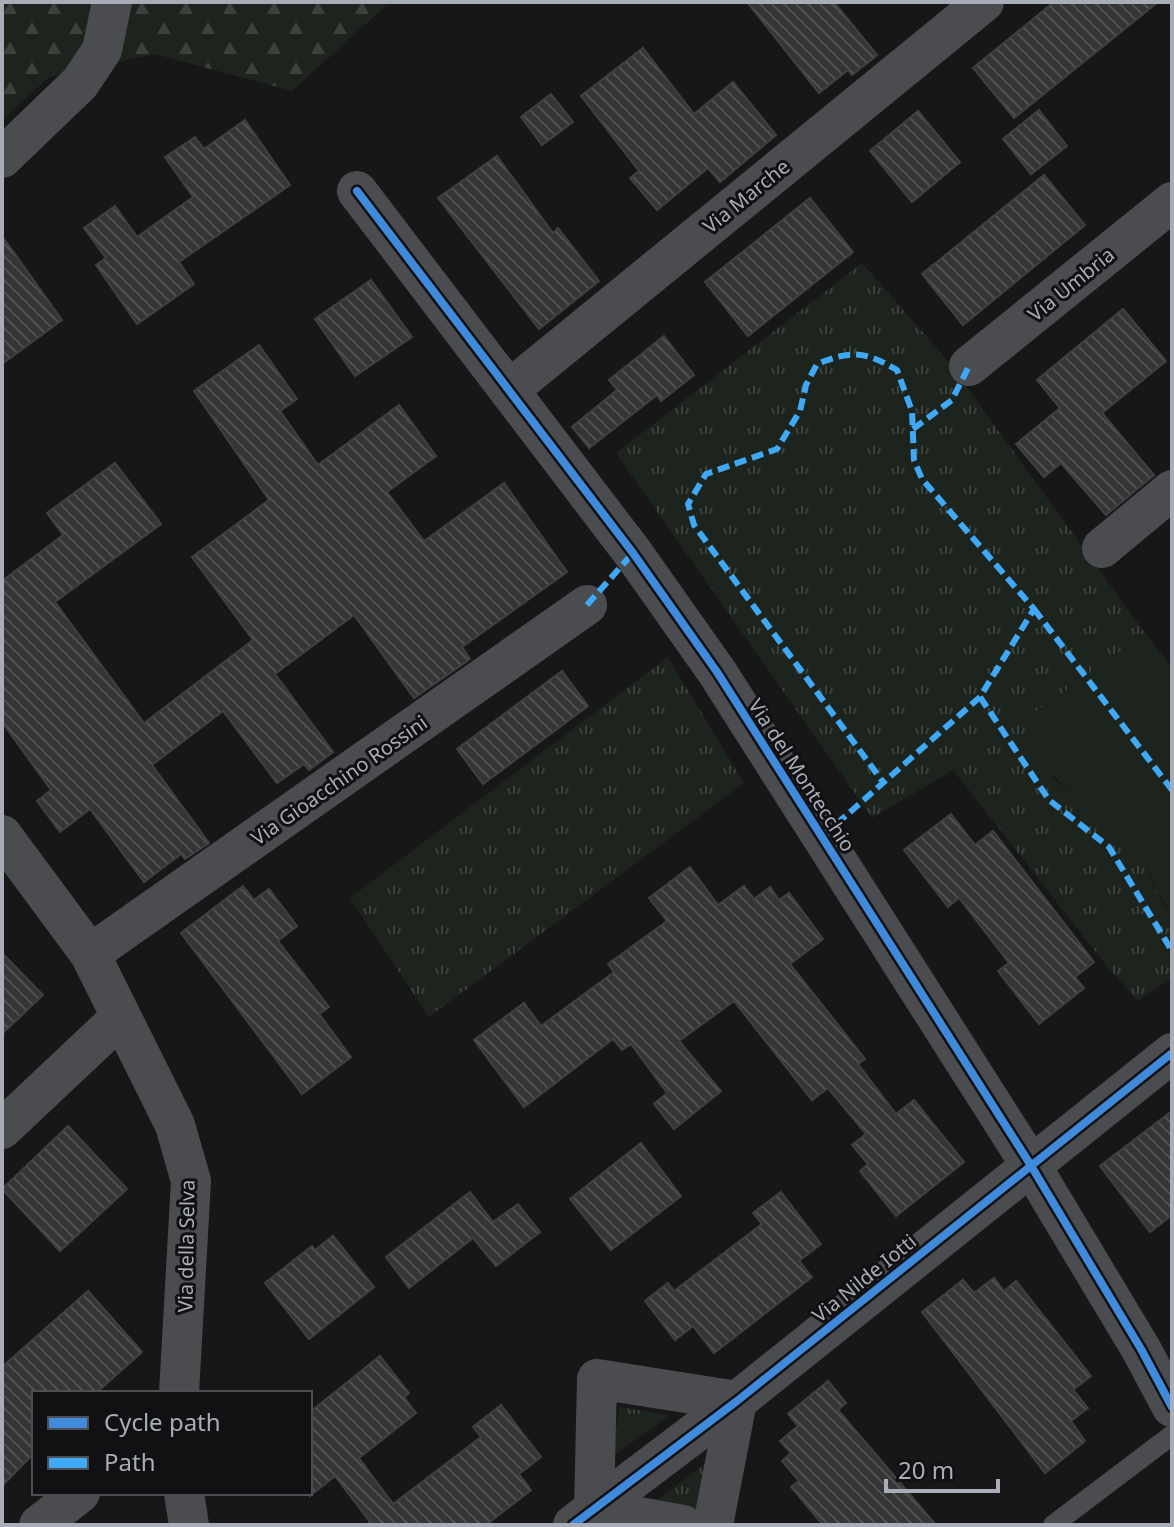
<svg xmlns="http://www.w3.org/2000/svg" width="1174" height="1527" viewBox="0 0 1174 1527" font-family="'Noto Sans',sans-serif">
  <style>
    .grass { fill: url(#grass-tufts) }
    .forest { fill: url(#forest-firs) }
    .garden { fill: #1d241e }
    .building { fill: url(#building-back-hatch); stroke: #3f4043; stroke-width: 2 }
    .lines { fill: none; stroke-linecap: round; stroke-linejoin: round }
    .lane { stroke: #4b4c50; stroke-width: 20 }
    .street { stroke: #4b4c50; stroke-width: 40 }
    .quiet { stroke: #3fa9f5; stroke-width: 6; stroke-dasharray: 12 6; stroke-linecap: butt }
    .cycleway-casing { stroke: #111113; stroke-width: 13 }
    .cycleway { stroke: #408adc; stroke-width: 8 }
    .labels { text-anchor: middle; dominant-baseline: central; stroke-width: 6; stroke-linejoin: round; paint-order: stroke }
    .street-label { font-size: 20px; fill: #a8adb8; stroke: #111113 }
  </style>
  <defs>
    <pattern id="grass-tufts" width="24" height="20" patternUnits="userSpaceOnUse" patternTransform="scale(2)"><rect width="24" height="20" fill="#1d241e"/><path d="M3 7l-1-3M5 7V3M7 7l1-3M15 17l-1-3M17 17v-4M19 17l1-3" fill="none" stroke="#3b413d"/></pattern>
    <pattern id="forest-firs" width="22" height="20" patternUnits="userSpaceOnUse" patternTransform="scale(2)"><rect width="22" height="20" fill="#1d241e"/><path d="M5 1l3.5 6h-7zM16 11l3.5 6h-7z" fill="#3b413d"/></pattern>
    <pattern id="building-back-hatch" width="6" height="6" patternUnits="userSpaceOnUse" patternTransform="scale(2)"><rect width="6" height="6" fill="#353536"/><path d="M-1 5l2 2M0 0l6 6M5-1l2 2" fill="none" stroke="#4f5051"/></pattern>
  </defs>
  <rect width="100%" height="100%" fill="#171717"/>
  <g class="grass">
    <path d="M862 263 948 361 1145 633 1033 714 1054 779 1119 833 1141 860 1163 904 1172 913V977L1138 1001 1106 965 953 770 872 818 616 453Z"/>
    <path d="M668 657 744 783 429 1017 350 898Z"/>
    <path d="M619 1407 670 1415 613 1456Z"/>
    <path d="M706 1463 699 1513 653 1503Z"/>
  </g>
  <path class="forest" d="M2 2H390L292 91 155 54 49 77 2 121Z"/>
  <path class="garden" d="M1145 633 1172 667V913C1156 896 1152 873 1137 856 1112 825 1043 777 1033 745 1030 736 1033 723 1033 714Z"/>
  <g class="building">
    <path d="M747 2H834L877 55 852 75 848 70 819 93Z"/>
    <path d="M1054 2H1158L1014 118 973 68Z"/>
    <path d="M643 48 694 114 733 82 776 135 720 182 708 168 657 210 630 178 639 171 581 96Z"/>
    <path d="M551 94 573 122 542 145 521 117Z"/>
    <path d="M1039 110 1067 146 1031 174 1003 139Z"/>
    <path d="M918 111 960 162 912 202 870 151Z"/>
    <path d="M245 120 290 185 179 262 194 284 137 324 96 265 106 258 84 228 115 206 137 237 193 197 165 157 195 137 204 149Z"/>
    <path d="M497 156 553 233 558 228 599 281 539 329 438 198Z"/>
    <path d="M1044 175 1085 225 963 325 922 274Z"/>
    <path d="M810 198 853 252 748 336 705 282Z"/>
    <path d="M2 236 62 320 2 364Z"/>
    <path d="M371 280 412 337 355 376 315 319Z"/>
    <path d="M1123 309 1166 361 1102 413 1154 475 1106 515 1061 463 1044 477 1016 444 1060 408 1037 380Z"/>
    <path d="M664 336 694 375 661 401 657 395 589 448 572 427 617 390 609 380Z"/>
    <path d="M259 345 297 399 280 411 318 465 399 405 436 456 387 492 424 541 504 483 567 572 462 647 470 659 414 698 354 615 275 674 333 752 309 770 304 764 277 783 223 711 152 765 209 843 185 859 181 854 144 882 90 809 60 832 37 801 51 790 2 722V581L63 535 47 513 115 463 161 524 55 602 144 723 253 640 192 557 269 500 194 391Z"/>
    <path d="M562 671 588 706 483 784 457 749Z"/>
    <path d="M951 814 975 845 993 831 1094 962 1075 977 1084 988 1039 1024 998 971 1009 963 959 898 948 907 904 850Z"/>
    <path d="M690 867 718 905 744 886 754 899 770 887 779 900 789 893 823 939 790 964 865 1059 858 1064 896 1114 914 1100 964 1162 896 1216 860 1171 868 1164 852 1145 866 1134 828 1088 812 1100 734 1001 679 1041 721 1091 674 1129 654 1104 667 1093 631 1044 622 1050 613 1039 524 1107 474 1040 524 1003 541 1026 614 972 608 964 667 921 649 898Z"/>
    <path d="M243 886 254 900 269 889 297 926 278 941 329 1007 319 1014 351 1057 302 1094 181 933Z"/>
    <path d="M2 953 43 995 2 1034Z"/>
    <path d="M1172 1111V1215L1150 1232 1100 1166Z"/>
    <path d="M68 1126 127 1189 60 1251 2 1189Z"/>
    <path d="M641 1143 681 1196 611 1250 570 1199Z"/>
    <path d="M470 1192 493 1222 518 1204 540 1232 496 1266 473 1238 409 1288 386 1257Z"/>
    <path d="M781 1192 821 1244 799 1261 812 1277 714 1353 693 1326 675 1340 645 1301 668 1283 674 1291 762 1224 753 1213Z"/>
    <path d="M333 1236 374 1287 309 1339 265 1283 312 1246 315 1250Z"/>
    <path d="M994 1278 1004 1291 1016 1281 1091 1376 1073 1390 1088 1408 1071 1421 1085 1441 1045 1473 922 1312 963 1280 974 1293Z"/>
    <path d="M88 1291 142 1352 96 1393H34V1453L2 1486V1367Z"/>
    <path d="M380 1356 409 1393 404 1397 416 1413 359 1458 393 1504 481 1437 473 1427 501 1405 541 1457 519 1474 531 1490 486 1525H366L370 1522 335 1476 310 1496V1412Z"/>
    <path d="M828 1381 846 1403 838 1410 936 1525H823L791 1487 799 1481 782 1461 791 1453 780 1441 798 1426 788 1414Z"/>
  </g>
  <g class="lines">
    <path class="lane" d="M1053 1525 1172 1435"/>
    <g class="street">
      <path d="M2 158 80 83 102 50 112 2"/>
      <path d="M357 191 633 553 717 672 1030 1164 1141 1349 1172 1407"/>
      <path d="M969 366 1172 202"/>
      <path d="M509 390 984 2"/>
      <path d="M1102 548 1172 490"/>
      <path d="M2 835 90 954 175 1125 191 1181 179 1393"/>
      <path d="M90 954 587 605"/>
      <path d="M2 1129 121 1017"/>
      <path d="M184 1493 189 1525"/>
      <path d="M39 1525 80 1493"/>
      <path d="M573 1525 737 1401 1172 1053"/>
      <path d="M683 1525 594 1509 597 1379 737 1401 713 1525"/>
    </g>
    <g class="quiet">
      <path d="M913 429 952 400 969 366"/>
      <path d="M587 605 633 553"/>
      <path d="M1034 609 1172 790"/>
      <path d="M980 697 1049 800 1109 847 1172 951"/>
      <path d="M823 836 980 697 1034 609 922 479 914 460 912 411 897 370C864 351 852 350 817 364L806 385 800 411 777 449 706 474 688 504 694 525 883 782"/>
    </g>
    <defs>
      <g id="cycleway">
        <path d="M357 191 633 553 717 672 1030 1164 1141 1349 1172 1407"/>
        <path d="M573 1525 737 1401 1172 1053"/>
      </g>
    </defs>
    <use href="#cycleway" class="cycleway-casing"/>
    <use href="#cycleway" class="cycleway"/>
  </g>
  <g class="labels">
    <g class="street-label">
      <text transform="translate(746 196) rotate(-39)">Via Marche</text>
      <text transform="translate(1071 284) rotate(-39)">Via Umbria</text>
      <text transform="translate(802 775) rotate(57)">Via del Montecchio</text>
      <text transform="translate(339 780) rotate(-35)">Via Gioacchino Rossini</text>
      <text transform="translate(186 1246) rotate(-89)">Via della Selva</text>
      <text transform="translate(864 1278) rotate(-39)">Via Nilde Iotti</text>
    </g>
  </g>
  <rect width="1174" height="1527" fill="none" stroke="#a8adb8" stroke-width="8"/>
  <rect x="32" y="1391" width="280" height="104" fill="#111113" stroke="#4d4f55" stroke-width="2"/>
  <rect x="48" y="1417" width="40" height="12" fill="#408adc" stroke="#4d4f55" stroke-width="2"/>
  <text x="104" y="1431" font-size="24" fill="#a8adb8">Cycle path</text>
  <rect x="48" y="1457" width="40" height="12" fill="#3fa9f5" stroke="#4d4f55" stroke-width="2"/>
  <text x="104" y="1471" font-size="24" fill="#a8adb8">Path</text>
  <path d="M886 1479v12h112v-12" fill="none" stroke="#a8adb8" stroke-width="4"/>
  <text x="898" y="1479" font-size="24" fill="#a8adb8" stroke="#111113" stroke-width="6" paint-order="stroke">20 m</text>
</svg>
